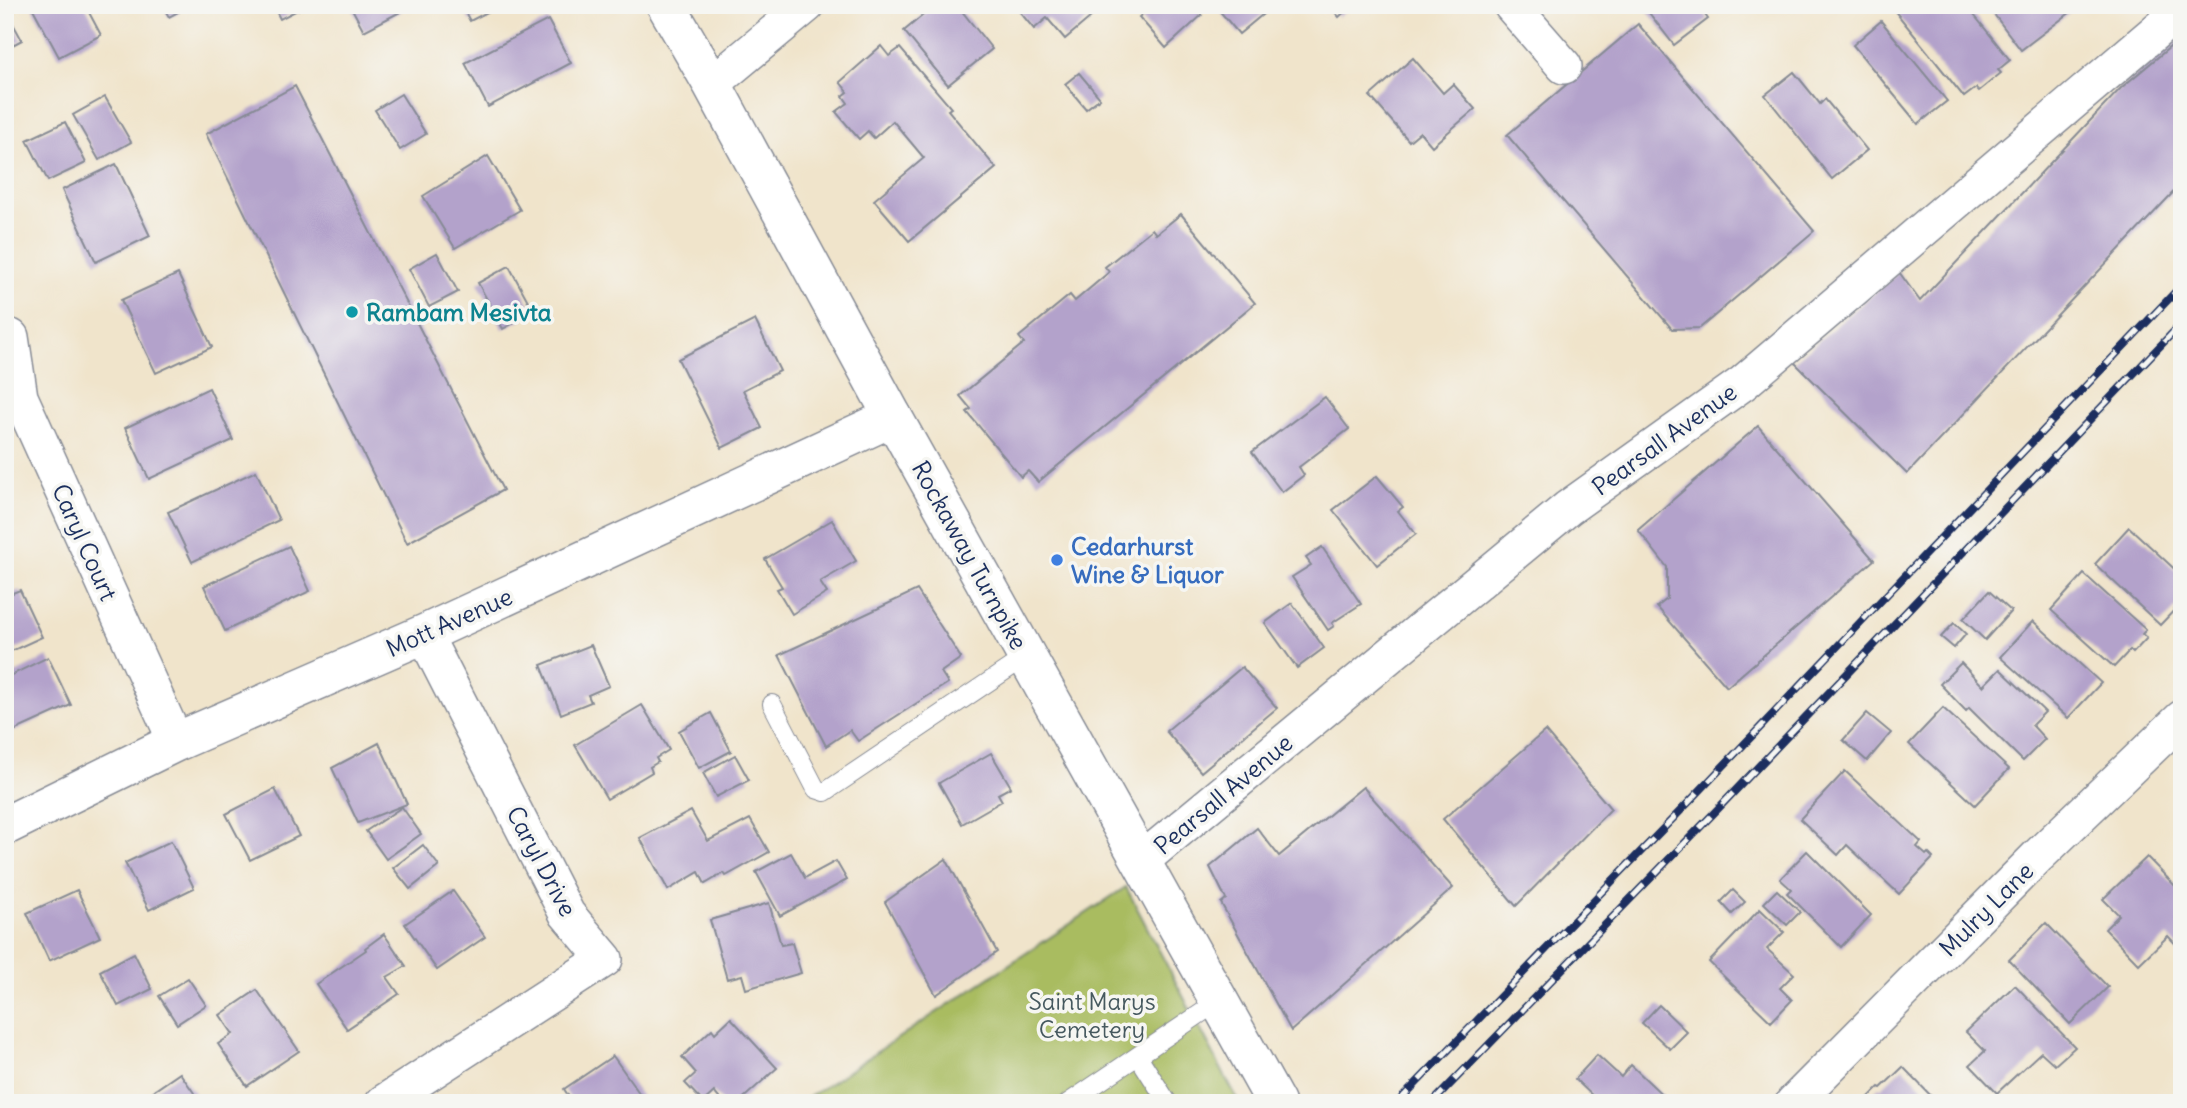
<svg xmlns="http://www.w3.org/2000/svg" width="2187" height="1108" viewBox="0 0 2187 1108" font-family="Delius,sans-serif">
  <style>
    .green { fill: #a9bc60; stroke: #62765f; stroke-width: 2 }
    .building { fill: #b3a2cb }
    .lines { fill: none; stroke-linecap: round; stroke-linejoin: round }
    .lane-casing { stroke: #868a94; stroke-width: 20 }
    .street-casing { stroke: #868a94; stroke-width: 38 }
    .secondary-casing { stroke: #868a94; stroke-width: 41 }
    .lane { stroke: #fff; stroke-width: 18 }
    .street { stroke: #fff; stroke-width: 35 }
    .secondary { stroke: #fff; stroke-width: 38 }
    .rail-casing { stroke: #1b2f5e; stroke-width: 8 }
    .rail { stroke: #f6f6f2; stroke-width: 5; stroke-dasharray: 16; stroke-linecap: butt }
    .culture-dot { fill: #0f9aa8; stroke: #f6f6f2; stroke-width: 2.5 }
    .shop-dot { fill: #3f7fe0; stroke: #f6f6f2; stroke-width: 2.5 }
    .labels { text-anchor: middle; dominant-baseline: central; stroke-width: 7; stroke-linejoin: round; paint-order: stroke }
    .culture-label { font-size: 24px; font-weight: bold; fill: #0d838f; stroke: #f6f6f2; text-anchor: start }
    .street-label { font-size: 24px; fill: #1b2f5e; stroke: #f6f6f2 }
    .shop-label { font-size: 24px; font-weight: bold; fill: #366cbe; stroke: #f6f6f2; text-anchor: start }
    .park-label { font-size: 24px; fill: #46595f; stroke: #f6f6f2 }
  </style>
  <rect width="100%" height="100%" fill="#f6f6f2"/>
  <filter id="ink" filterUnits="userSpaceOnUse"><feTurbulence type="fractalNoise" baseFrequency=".0143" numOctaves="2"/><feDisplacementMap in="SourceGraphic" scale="14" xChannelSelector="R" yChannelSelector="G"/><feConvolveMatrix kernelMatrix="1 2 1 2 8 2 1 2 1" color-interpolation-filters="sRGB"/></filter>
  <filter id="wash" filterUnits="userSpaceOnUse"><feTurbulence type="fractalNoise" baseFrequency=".00686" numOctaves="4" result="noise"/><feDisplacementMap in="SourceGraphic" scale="28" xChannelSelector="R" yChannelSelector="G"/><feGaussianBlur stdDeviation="1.57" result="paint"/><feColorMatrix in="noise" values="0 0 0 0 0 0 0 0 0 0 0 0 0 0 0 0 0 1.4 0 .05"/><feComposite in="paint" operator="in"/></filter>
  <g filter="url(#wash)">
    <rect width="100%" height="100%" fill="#f0e4cb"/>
    <path class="green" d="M1126 887 1239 1103H800Z"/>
    <g id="blocks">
      <g class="building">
        <path d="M31 5H85L101 35 59 57Z"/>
        <path d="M162 5H191L169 17Z"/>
        <path d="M273 5H307L280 19Z"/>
        <path d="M350 5H399L402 11 364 31Z"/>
        <path d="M461 5H501L470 21Z"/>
        <path d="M925 5H957L992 49 948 85 904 31 928 11 924 7Z"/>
        <path d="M1014 5H1081L1091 17 1065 39 1047 18 1034 29Z"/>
        <path d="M1152 5H1194L1202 15 1166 48 1139 17Z"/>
        <path d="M1222 5H1274L1239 34 1218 9Z"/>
        <path d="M1329 5H1352L1339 17Z"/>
        <path d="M1643 5H1698L1708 19 1674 45Z"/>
        <path d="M1890 5H1966L2010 60 1998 70 2001 73 1979 91 1976 88 1964 97Z"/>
        <path d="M1987 5H2080L2021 50Z"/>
        <path d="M5 9 22 40 5 49Z"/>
        <path d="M548 20 571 63 488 107 465 63Z"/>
        <path d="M1881 21 1947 101 1918 124 1853 45Z"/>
        <path d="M1638 24 1814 231 1700 328 1672 329 1507 135Z"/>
        <path d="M2182 37V183L1907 474 1794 362 1899 272 1920 301 2121 88Z"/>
        <path d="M881 46 889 56 900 48 951 108 948 110 996 168 909 241 874 200 924 158 893 121 874 138 868 131 859 139 836 112 848 103 843 96 848 92 840 82Z"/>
        <path d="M1413 58 1443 93 1453 84 1475 109 1432 146 1420 132 1409 141 1370 96Z"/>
        <path d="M1794 72 1820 104 1825 99 1867 150 1832 179 1765 95Z"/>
        <path d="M1079 73 1100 98 1086 109 1065 84Z"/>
        <path d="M295 86 503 490 407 543 206 134Z"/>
        <path d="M401 94 426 134 400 150 375 110Z"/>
        <path d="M105 97 131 142 99 160 73 115Z"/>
        <path d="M65 122 86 163 48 181 27 140Z"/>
        <path d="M488 156 520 210 455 248 423 196Z"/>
        <path d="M116 164 150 236 96 262 62 190Z"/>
        <path d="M1181 214 1255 303 1038 482 1028 471 1021 477 967 412 971 409 960 396 1024 343 1019 337 1070 295 1075 301 1109 272 1105 267 1152 229 1156 234Z"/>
        <path d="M437 253 458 292 429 307 409 269Z"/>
        <path d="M509 266 534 312 503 329 478 283Z"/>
        <path d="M178 274 212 347 156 373 121 300Z"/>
        <path d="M755 320 780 371 743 390 762 428 722 448 678 359Z"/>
        <path d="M209 388 233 440 149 479 125 428Z"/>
        <path d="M1325 397 1349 429 1299 467 1304 475 1282 492 1252 452Z"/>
        <path d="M1758 426 1874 560 1727 687 1657 607 1667 599V567L1638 530Z"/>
        <path d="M256 471 279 520 192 562 168 512Z"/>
        <path d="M1377 476 1403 507 1398 511 1416 534 1377 565 1333 510Z"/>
        <path d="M832 520 856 561 820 582 827 593 792 614 777 589 782 587 765 559Z"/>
        <path d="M2129 527 2182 576V602L2160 625 2095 564Z"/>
        <path d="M289 546 310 591 225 631 204 586Z"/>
        <path d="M1322 547 1361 604 1332 623 1334 626 1328 630 1292 577 1311 565 1306 558Z"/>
        <path d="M2084 574 2146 630 2142 634 2147 638 2133 653 2130 650 2114 667 2051 610Z"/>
        <path d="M20 590 42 637 5 654V596Z"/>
        <path d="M917 590 961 658 941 672 948 683 858 741 850 730 826 746 779 655Z"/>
        <path d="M1989 591 2011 611 1985 640 1963 619Z"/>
        <path d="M1292 603 1324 648 1297 668 1265 623Z"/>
        <path d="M2033 621 2101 683 2068 718 2000 657Z"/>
        <path d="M1954 623 1966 634 1954 648 1941 637Z"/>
        <path d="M591 645 609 686 588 695 591 702 561 714 541 665Z"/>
        <path d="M48 657 71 705 5 735V678Z"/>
        <path d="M1961 663 1983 686 2000 669 2045 712 2032 725 2045 739 2023 761 1969 708 1966 711 1940 684Z"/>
        <path d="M1242 667 1277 708 1201 772 1166 731Z"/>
        <path d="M642 705 669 750 656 758 658 762 650 767 652 772 607 799 575 745Z"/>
        <path d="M1943 708 2009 769 1975 805 1909 744Z"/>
        <path d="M711 713 731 751 699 768 679 731Z"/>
        <path d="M1867 713 1891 733 1867 761 1843 740Z"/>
        <path d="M1545 731 1611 809 1516 906 1443 819Z"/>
        <path d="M379 743 407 804 358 823 332 768Z"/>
        <path d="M991 753 1011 787 998 794 1002 801 962 824 939 783Z"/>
        <path d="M735 755 749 780 716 797 703 773Z"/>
        <path d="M1845 771 1921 842 1917 847 1926 855 1928 853 1933 858 1899 894 1847 845 1838 855 1800 819Z"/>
        <path d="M1363 787 1453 888 1291 1031 1221 903 1226 899 1210 867 1257 828 1279 856Z"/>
        <path d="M275 789 299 836 250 860 226 814Z"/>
        <path d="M402 807 421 834 386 859 366 831Z"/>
        <path d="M691 811 708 841 750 819 769 852 726 876 724 873 705 884 699 872 668 890 640 838Z"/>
        <path d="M171 841 194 888 149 910 125 863Z"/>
        <path d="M423 845 439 866 410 889 393 868Z"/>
        <path d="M1807 851 1871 915 1841 947 1787 893 1791 889 1780 879Z"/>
        <path d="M791 853 805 878 836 861 847 880 780 916 756 872Z"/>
        <path d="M2147 857 2182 893V951L2168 936 2139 964 2105 929 2119 915 2103 899Z"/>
        <path d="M946 859 997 952 936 995 885 902Z"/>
        <path d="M77 890 100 937 49 961 27 913Z"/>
        <path d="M1733 890 1745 902 1732 914 1721 902Z"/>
        <path d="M1777 890 1800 912 1787 925 1764 903Z"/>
        <path d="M453 891 485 937 437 970 405 924Z"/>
        <path d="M769 903 781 945 792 943 801 973 746 989 742 975 727 979 710 920Z"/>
        <path d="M1760 909 1784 932 1767 949 1794 974 1780 988 1792 1000 1771 1022 1709 962Z"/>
        <path d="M2046 923 2108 987 2070 1024 2009 960Z"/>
        <path d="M384 934 406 966 387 977 399 994 347 1029 316 984 366 950 365 948Z"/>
        <path d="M134 953 152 989 118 1006 100 971Z"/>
        <path d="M188 978 206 1005 177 1024 159 996Z"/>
        <path d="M2015 985 2075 1047 2055 1065 2041 1052 1997 1093 1970 1065 1985 1051 1966 1032Z"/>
        <path d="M257 990 299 1051 247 1086 218 1044 233 1034 220 1015Z"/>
        <path d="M1659 1005 1687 1032 1670 1049 1642 1023Z"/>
        <path d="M731 1018 777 1068 738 1103H723L714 1092 703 1102 685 1083 696 1073 682 1057 712 1029 715 1033Z"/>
        <path d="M1597 1055 1621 1077 1631 1065 1671 1103H1600L1575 1079Z"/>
        <path d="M613 1056 642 1097 633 1103H573L564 1089Z"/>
        <path d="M1903 1067 1938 1103H1863L1879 1087 1881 1088Z"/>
        <path d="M180 1073 201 1103H136Z"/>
      </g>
    </g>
  </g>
  <g filter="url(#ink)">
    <use href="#blocks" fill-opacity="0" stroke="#868a94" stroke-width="2"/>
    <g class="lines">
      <defs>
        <g id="lane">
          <path d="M772 704 816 789 825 792 1027 656"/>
          <path d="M1138 1056 1168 1103"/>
          <path d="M1068 1103 1219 1001"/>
        </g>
        <g id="street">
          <path d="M1511 5 1564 66"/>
          <path d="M712 84 807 5"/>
          <path d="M11 337 20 397 176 742"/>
          <path d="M1141 861 1568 508 1743 383 2182 9"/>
          <path d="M383 1103 605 959 567 914 424 634"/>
          <path d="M1793 1103 2038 856 2182 718"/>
        </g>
        <g id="secondary">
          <path d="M666 5 712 84 893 417 1276 1103"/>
          <path d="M5 826 176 742 424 634 893 417"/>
        </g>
      </defs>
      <use href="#lane" class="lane-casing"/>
      <use href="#street" class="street-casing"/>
      <use href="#secondary" class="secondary-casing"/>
      <use href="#lane" class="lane"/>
      <use href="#street" class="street"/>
      <use href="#secondary" class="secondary"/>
      <defs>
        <g id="rail">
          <path d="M1397 1103 1689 802 2182 285"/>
          <path d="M1432 1103 1712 815 2182 323"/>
        </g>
      </defs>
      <use href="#rail" class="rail-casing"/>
      <use href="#rail" class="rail"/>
    </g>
  </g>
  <circle class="culture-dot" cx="352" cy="312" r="7"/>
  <circle class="shop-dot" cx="1057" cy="560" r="7"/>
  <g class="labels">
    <g class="culture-label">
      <text x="366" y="312">Rambam Mesivta</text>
    </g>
    <g class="street-label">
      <text transform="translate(1664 439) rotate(-36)">Pearsall Avenue</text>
      <text transform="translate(85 542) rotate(66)">Caryl Court</text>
      <text transform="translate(970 555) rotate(61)">Rockaway Turnpike</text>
      <text transform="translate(449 622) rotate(-24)">Mott Avenue</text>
      <text transform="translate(1223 794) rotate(-40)">Pearsall Avenue</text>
      <text transform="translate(542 861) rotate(62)">Caryl Drive</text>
      <text transform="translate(1986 909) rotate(-45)">Mulry Lane</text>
    </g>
    <g class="shop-label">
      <text x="1071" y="546">Cedarhurst<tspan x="1071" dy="28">Wine &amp; Liquor</tspan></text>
    </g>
    <g class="park-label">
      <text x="1092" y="1001">Saint Marys<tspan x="1092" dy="28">Cemetery</tspan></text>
    </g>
  </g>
  <rect width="2187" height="1108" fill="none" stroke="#f6f6f2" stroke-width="28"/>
</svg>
